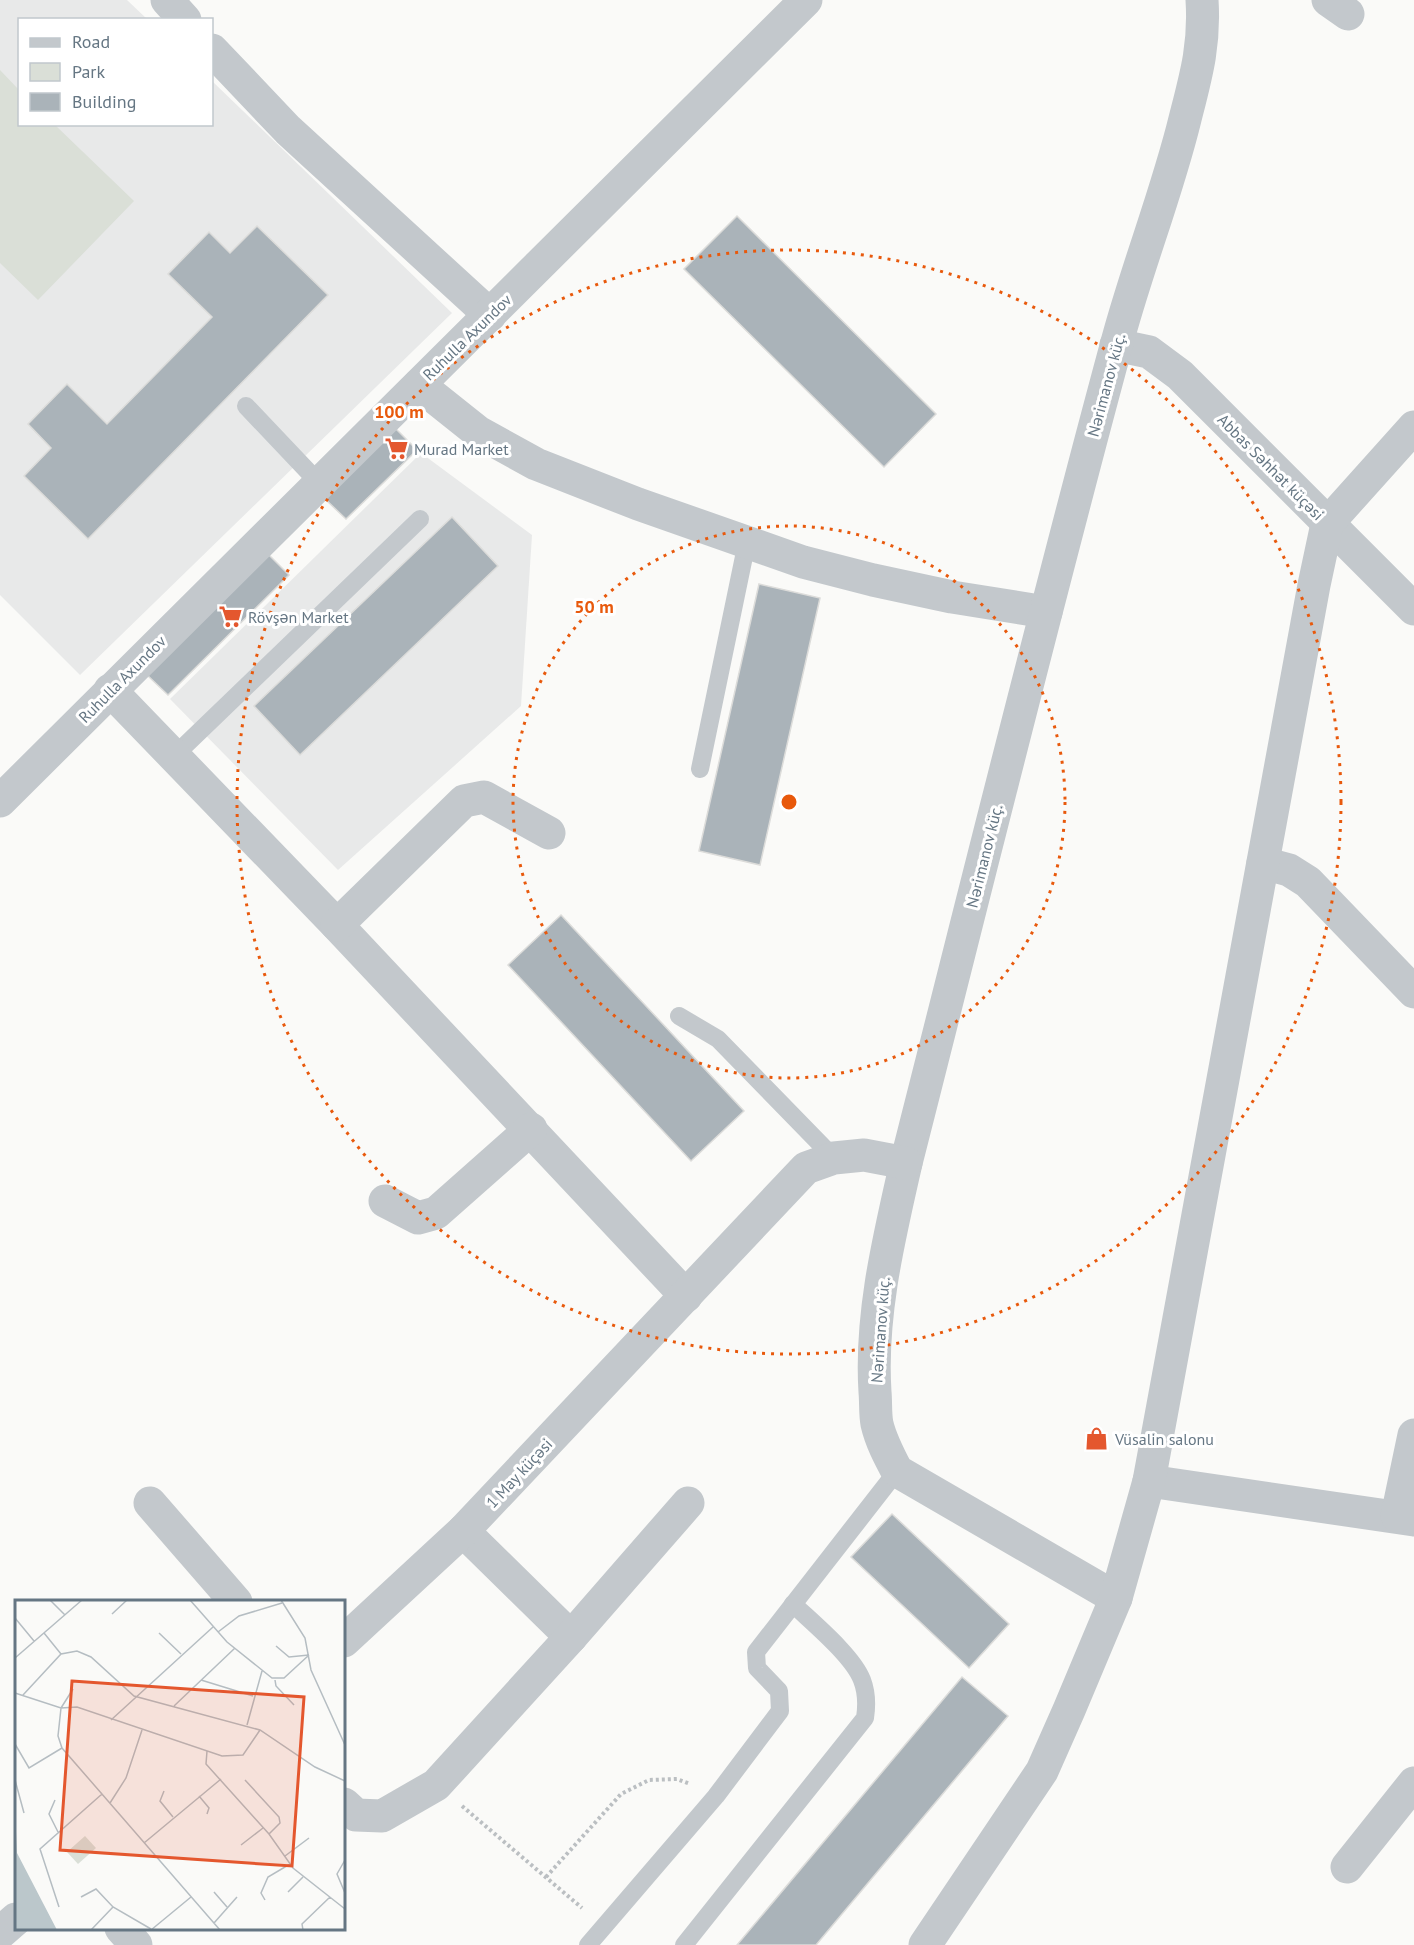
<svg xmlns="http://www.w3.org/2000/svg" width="1414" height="1945" viewBox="0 0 1414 1945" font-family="'PT Sans',sans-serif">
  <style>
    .built { fill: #e8e9e9 }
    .green { fill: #dadfd7 }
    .building { fill: #aab3b9; stroke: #dcdcda; stroke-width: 1.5 }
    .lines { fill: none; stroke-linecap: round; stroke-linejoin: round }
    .path { stroke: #bbbfc2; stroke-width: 4; stroke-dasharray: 3 3; stroke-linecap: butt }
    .service { stroke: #c3c8cc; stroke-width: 18 }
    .minor { stroke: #c3c8cc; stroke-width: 33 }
    .tertiary { stroke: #c3c8cc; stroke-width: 33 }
    .ring { fill: none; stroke: #e8590c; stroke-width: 3; stroke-dasharray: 3 6 }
    .labels { text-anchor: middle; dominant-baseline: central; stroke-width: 6; stroke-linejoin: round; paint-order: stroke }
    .street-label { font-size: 16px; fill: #657683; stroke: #fff }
    .poi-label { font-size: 16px; fill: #657683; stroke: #fff; text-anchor: start }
    .inset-road { fill: none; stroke: #b5bdc2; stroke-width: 1.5 }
    .view { fill: #e4572e; fill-opacity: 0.15; stroke: #e4572e; stroke-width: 3 }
    .inset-edge { fill: none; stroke: #657683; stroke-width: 3 }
    .centre { fill: #e8590c; stroke: #fff; stroke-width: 3 }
    .ring-label { font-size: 18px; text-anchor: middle; font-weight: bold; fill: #e8590c; stroke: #fff; stroke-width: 6; stroke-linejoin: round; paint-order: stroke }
  </style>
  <rect width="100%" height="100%" fill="#fafaf8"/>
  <g class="built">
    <path d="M0 0H127L147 19 20 20V124H212V81L452 313 80 675 0 595Z"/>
    <path d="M421 453 532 535 521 706 338 870 170 699Z"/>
  </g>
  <path class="green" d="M0 70 19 90 20 124 55 125 134 201 38 300 0 263Z"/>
  <g class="building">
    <path d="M737 216 936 414 884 467 684 269Z"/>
    <path d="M257 226 328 295 88 539 24 476 51 448 28 424 67 384 107 424 212 317 168 274 209 232 230 253Z"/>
    <path d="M396 429 417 450 346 519 324 498Z"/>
    <path d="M452 517 498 566 300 755 254 706Z"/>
    <path d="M268 554 289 575 168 695 146 674Z"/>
    <path d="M759 584 820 598 760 865 699 851Z"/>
    <path d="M561 915 744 1111 691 1161 508 965Z"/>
    <path d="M892 1514 1009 1624 969 1668 851 1557Z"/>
    <path d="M962 1677 1008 1716 816 1945H737Z"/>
  </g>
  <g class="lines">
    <g class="path">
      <path d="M462 1806 582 1908"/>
      <path d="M546 1877 621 1794 649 1780 677 1779 690 1784"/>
    </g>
    <g class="service">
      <path d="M246 406 319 483"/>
      <path d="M174 756 420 519"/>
      <path d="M700 769 747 542"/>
      <path d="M679 1016 718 1039 834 1158"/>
      <path d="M588 1945 716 1796 780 1711 779 1691 757 1668 756 1652 897 1471"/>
      <path d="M684 1945 865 1718C867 1705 867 1693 862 1680 853 1656 813 1623 793 1604"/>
    </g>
    <g class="minor">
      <path d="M167 0 185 20"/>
      <path d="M1328 0 1348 14"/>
      <path d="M212 50 288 130 490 315"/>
      <path d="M1116 345 1149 352 1180 375 1414 609"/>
      <path d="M419 385 478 432 536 464 638 504 803 562 873 580 952 597 1046 612"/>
      <path d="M110 690 337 925 686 1296"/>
      <path d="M1263 863 1289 870 1308 882 1414 992"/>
      <path d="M337 925 464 801 484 797 549 833"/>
      <path d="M385 1201 418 1218 436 1213 531 1129"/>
      <path d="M1149 1481 1414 1520"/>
      <path d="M150 1503 236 1602"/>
      <path d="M1397 1516 1414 1435"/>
      <path d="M463 1531 571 1637"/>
      <path d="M1116 1598 897 1471C889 1456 881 1441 877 1424 875 1414 876 1402 875 1392 870 1315 889 1238 906 1163 975 892 1042 620 1115 350 1135 272 1166 197 1185 119 1196 76 1205 45 1202 0"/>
      <path d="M344 1641 463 1531 806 1168 834 1158 864 1155 906 1163"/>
      <path d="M344 1804 356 1815 382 1816 436 1785 571 1637 688 1503"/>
      <path d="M1347 1867 1414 1783"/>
      <path d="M121 1928 136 1945"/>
      <path d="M0 1933 16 1919"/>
      <path d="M925 1945 1042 1771 1069 1710 1116 1598 1149 1481 1314 585 1327 524 1414 427"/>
    </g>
    <path class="tertiary" d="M0 801 806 0"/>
  </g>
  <g class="ring">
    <circle cx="789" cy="802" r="276"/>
    <circle cx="789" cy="802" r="552"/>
  </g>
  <defs>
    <symbol id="supermarket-bare" viewBox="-9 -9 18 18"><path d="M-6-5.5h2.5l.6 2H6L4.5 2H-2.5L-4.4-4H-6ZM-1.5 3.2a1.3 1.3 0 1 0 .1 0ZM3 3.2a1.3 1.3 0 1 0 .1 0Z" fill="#e4572e" stroke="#fff" stroke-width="2.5" paint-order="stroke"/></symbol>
    <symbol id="shop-bare" viewBox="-9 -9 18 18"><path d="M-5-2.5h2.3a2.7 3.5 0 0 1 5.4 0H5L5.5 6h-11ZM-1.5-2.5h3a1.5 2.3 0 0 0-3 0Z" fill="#e4572e" stroke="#fff" stroke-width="2.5" paint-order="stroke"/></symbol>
  </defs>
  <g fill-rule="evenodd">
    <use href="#supermarket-bare" x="380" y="432" width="33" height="33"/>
    <use href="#supermarket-bare" x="214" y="600" width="33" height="33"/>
    <use href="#shop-bare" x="1080" y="1422" width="33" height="33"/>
  </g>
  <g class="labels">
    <g class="street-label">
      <text transform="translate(467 337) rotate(-44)">Ruhulla Axundov</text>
      <text transform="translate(1106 385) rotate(-75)">Nərimanov küç.</text>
      <text transform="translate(1271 467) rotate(45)">Abbas Səhhət küçəsi</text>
      <text transform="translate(122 679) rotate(-45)">Ruhulla Axundov</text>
      <text transform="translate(984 856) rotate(-76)">Nərimanov küç.</text>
      <text transform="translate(880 1330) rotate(-86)">Nərimanov küç.</text>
      <text transform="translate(519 1473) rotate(-47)">1 May küçəsi</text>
    </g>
    <g class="poi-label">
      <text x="414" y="449">Murad Market</text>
      <text x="248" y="617">Rövşən Market</text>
      <text x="1115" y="1439">Vüsalin salonu</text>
    </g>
  </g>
  <g transform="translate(15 1600)">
    <rect width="330" height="330" fill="#fafaf8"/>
    <path d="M70 236 81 248 63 264 52 252Z" fill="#dadfd7"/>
    <path d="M0 211 2 253 42 330H0Z" fill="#bbc7cb"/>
    <path class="inset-road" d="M35 0 50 15M175 0 212 42 257 78H269L294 55M266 0 290 38 296 70 330 145M97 14 112 0M0 18 19 41M203 32 224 16 267 3M29 33 46 54M144 33 166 54M261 46 274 57 294 55M0 58 67 0M186 80 238 96M260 80 261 86 279 105M0 93 46 108 62 107 207 156 228 155 245 130M8 95 46 54 62 51 76 57 119 96 245 130 300 167 330 181M159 106 220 48M46 108 43 136 47 148 205 330M46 108 58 89M96 120 198 27M232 125 247 71M0 144 14 168 47 148M192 151 191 164 254 234 278 268 330 309M0 180 9 213M230 180 264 217 265 223 254 234M149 191 145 201 158 217M184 196 194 208 192 214M40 200 34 214 43 232M95 203 111 178 127 130M129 243 206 179M226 245 248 228M270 256 294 238M330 260 322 274 330 293M199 292 212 307M273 292 288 277M66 297 81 289 98 307 136 329M250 300 246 293 253 277 275 264M44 307 25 249 87 194M199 323 222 297M76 330 98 307M136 330 176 297M288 330 287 324 315 297"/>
    <path class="view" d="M57 81 289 97 277 266 45 250Z"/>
    <rect width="330" height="330" class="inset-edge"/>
  </g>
  <circle cx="789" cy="802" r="9" class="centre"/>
  <g class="ring-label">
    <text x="399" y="418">100 m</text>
    <text x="594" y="613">50 m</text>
  </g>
  <rect x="18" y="18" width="195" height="108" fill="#ffffff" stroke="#c1c8cd" stroke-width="1.5"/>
  <rect x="30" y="38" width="30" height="9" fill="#c3c8cc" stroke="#c1c8cd" stroke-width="1.5"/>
  <text x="72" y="48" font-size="18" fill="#657683">Road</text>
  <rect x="30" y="63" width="30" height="18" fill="#dadfd7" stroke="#c1c8cd" stroke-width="1.5"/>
  <text x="72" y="78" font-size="18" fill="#657683">Park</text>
  <rect x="30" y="93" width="30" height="18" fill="#aab3b9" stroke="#c1c8cd" stroke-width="1.5"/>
  <text x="72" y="108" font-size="18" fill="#657683">Building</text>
</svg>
